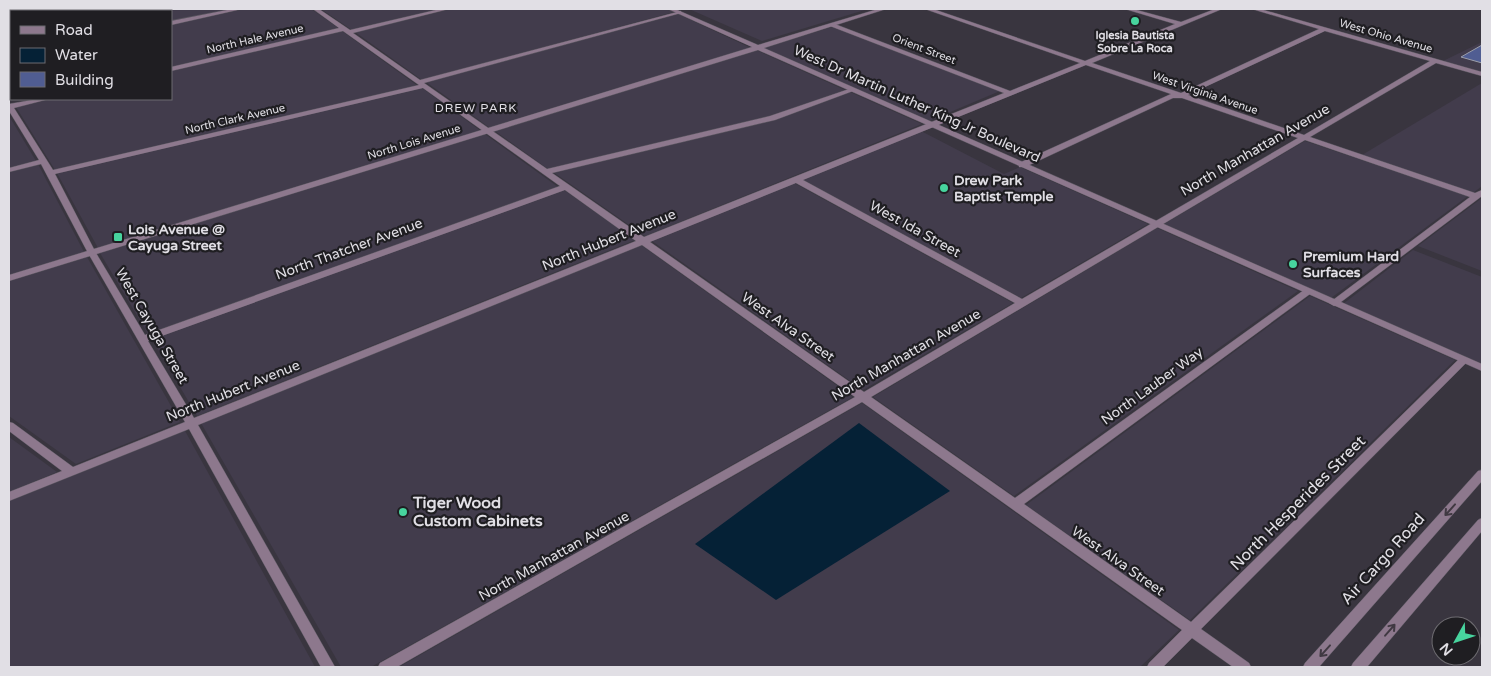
<svg xmlns="http://www.w3.org/2000/svg" width="1491" height="676" viewBox="0 0 1491 676" font-family="'Varela Round',sans-serif">
  <style>
    .built { fill: #423c4c }
    .water { fill: #052136 }
    .building { fill: #505d92; stroke: #9b9eaa }
    .lines { fill: none; stroke-linecap: round; stroke-linejoin: round }
    .minor-casing { stroke: #57545d; stroke-width: 1 }
    .tertiary-casing { stroke: #57545d; stroke-width: 1 }
    .minor { fill: #8d788d; fill-rule: evenodd }
    .tertiary { fill: #8d788d; fill-rule: evenodd }
    .oneway { stroke: #403942 }
    .poi-dot { fill: #47d49e; stroke: #1f1e22; stroke-width: 2 }
    .labels { text-anchor: middle; dominant-baseline: central; stroke-width: 4.5; stroke-linejoin: round; paint-order: stroke }
    .far-poi-label { font-size: 11px; font-weight: bold; fill: #e1dfe5; stroke: #1f1e22 }
    .far-street-label { font-size: 11px; fill: #e1dfe5; stroke: #1f1e22 }
    .far-neighbourhood-label { font-size: 12px; letter-spacing: 1px; fill: #e1dfe5; stroke: #1f1e22 }
    .street-label { font-size: 14px; fill: #e1dfe5; stroke: #1f1e22 }
    .poi-label { font-size: 14px; font-weight: bold; fill: #e1dfe5; stroke: #1f1e22; text-anchor: start }
    .near-poi-label { font-size: 16px; font-weight: bold; fill: #e1dfe5; stroke: #1f1e22; text-anchor: start }
    .near-street-label { font-size: 16px; fill: #e1dfe5; stroke: #1f1e22 }
  </style>
  <rect width="100%" height="100%" fill="#39353f"/>
  <g class="built">
    <path d="M9 9H234L171 22V11H11V55L9 56Z"/>
    <path d="M245 9H311L339 28 171 68V24Z"/>
    <path d="M321 9H440L352 30Z"/>
    <path d="M451 9H666L674 12 422 80 355 32Z"/>
    <path d="M689 9H868L762 41Z"/>
    <path d="M678 14 751 48 490 128 426 82Z"/>
    <path d="M832 27 1000 91 929 121 762 48Z"/>
    <path d="M342 31 418 86 55 170 16 107 52 99H171V71Z"/>
    <path d="M1482 42V72L1443 61Z"/>
    <path d="M756 50 845 90 769 117 548 169 495 131Z"/>
    <path d="M1482 83V186L1473 193 1362 155Z"/>
    <path d="M422 88 481 131 98 248 57 173Z"/>
    <path d="M850 92 922 124 645 236 553 172 774 120Z"/>
    <path d="M9 116 36 161 9 168Z"/>
    <path d="M921 131 1004 174 1020 167 1148 224 1021 298 802 180Z"/>
    <path d="M485 134 558 187 148 334 100 253Z"/>
    <path d="M1305 141 1468 196 1331 298 1164 224Z"/>
    <path d="M38 164 84 252 9 275V172Z"/>
    <path d="M794 183 1013 303 863 390 652 241Z"/>
    <path d="M564 190 635 240 197 416 152 339Z"/>
    <path d="M1482 198V271L1418 246Z"/>
    <path d="M1157 228 1298 291 1014 496 873 397Z"/>
    <path d="M641 245 853 397 371 667H341L201 423Z"/>
    <path d="M1413 250 1482 277V364L1343 304Z"/>
    <path d="M87 257 180 422 76 464 9 416V281Z"/>
    <path d="M1310 296 1455 360 1190 620 1026 505Z"/>
    <path d="M862 403 1179 630 1140 667H399Z"/>
    <path d="M184 429 315 667H9V501Z"/>
    <path d="M9 437 57 472 9 492Z"/>
  </g>
  <path class="water" d="M859 423 950 491 776 600 695 544Z"/>
  <path class="building" d="M1482 45V63L1461 57Z"/>
  <g class="lines">
    <defs>
      <g id="minor">
        <path d="M232 9H242L171 25V21Z"/>
        <path d="M313 9H319L350 30 440 9H449L353 33 420 80 681 11V13L424 83 547 169 770 116 849 89H853V91L775 120 552 173 644 237 1004 93 830 26V24L832 23 1010 91 1080 63 925 9H933L1085 61 1175 24 1125 9H1133L1181 22 1215 9H1222L1092 63 1181 93 1319 29 1252 9H1260L1482 72V76L1436 63 1310 137 1475 193 1482 190V196L1337 305 1334 306 1329 303 1470 197 1305 140 871 397 1015 498 1304 290H1310L1312 292 1310 294 1024 504 1191 622 1460 358H1468L1469 360 1201 629 1249 663 1251 667H1233L1192 638 1163 667H1147L1149 663 1182 630 862 402 397 667H378L380 663 855 397 642 245 198 425 335 667H321L189 429 9 501V492L62 471 9 431V422L13 423 73 467 185 422 88 253 41 164 9 172V168L39 160 9 111V104L38 99H49L14 108 53 170 419 85 343 31 171 71V67L339 28ZM1325 31 1430 61 1304 135 1188 95ZM1086 65 1171 94 1019 163V167H1025L1173 98H1182L1298 138 1022 299 803 180ZM423 88 560 186 145 335 96 253 55 174ZM796 183 1015 303 864 392 650 242ZM565 190 636 241 194 418 148 341Z"/>
        <rect x="9" y="55" width="2" height="4"/>
      </g>
      <g id="tertiary">
        <path d="M668 9H675L758 45 878 9H886L764 48 1482 364V371L758 50 9 281V275L752 47Z"/>
        <path d="M1482 470V481L1319 667H1303L1305 663 1478 471Z"/>
        <path d="M1482 518V531L1367 667H1351L1353 663 1478 520Z"/>
      </g>
    </defs>
    <use href="#minor" class="minor-casing"/>
    <use href="#tertiary" class="tertiary-casing"/>
    <use href="#minor" class="minor"/>
    <use href="#tertiary" class="tertiary"/>
  </g>
  <defs><path id="oneway-shaft" d="M-6 0H5M1.5-3L5.5 0L1.5 3" fill="none" stroke-width="1.6" stroke-linecap="round" stroke-linejoin="round" transform="scale(1.25)"/></defs>
  <g class="oneway">
    <use href="#oneway-shaft" transform="translate(1450 510) rotate(132)"/>
    <use href="#oneway-shaft" transform="translate(1390 630) rotate(-49)"/>
    <use href="#oneway-shaft" transform="translate(1325 651) rotate(132)"/>
  </g>
  <g class="poi-dot">
    <circle cx="1135" cy="21" r="5"/>
    <circle cx="944" cy="188" r="5"/>
    <rect x="113" y="232" width="10" height="10" rx="2.5"/>
    <circle cx="1293" cy="264" r="5"/>
    <circle cx="403" cy="512" r="5"/>
  </g>
  <g class="labels">
    <g class="far-poi-label">
      <text x="1135" y="35">Iglesia Bautista<tspan x="1135" dy="13">Sobre La Roca</tspan></text>
    </g>
    <g class="far-street-label">
      <text transform="translate(1386 36) rotate(16)">West Ohio Avenue</text>
      <text transform="translate(255 39) rotate(-13)">North Hale Avenue</text>
      <text transform="translate(924 49) rotate(21)">Orient Street</text>
      <text transform="translate(1205 93) rotate(19)">West Virginia Avenue</text>
      <text transform="translate(235 119) rotate(-13)">North Clark Avenue</text>
      <text transform="translate(414 142) rotate(-17)">North Lois Avenue</text>
    </g>
    <g class="far-neighbourhood-label">
      <text x="476" y="108">DREW PARK</text>
    </g>
    <g class="street-label">
      <text transform="translate(917 104) rotate(24)">West Dr Martin Luther King Jr Boulevard</text>
      <text transform="translate(1255 150) rotate(-30)">North Manhattan Avenue</text>
      <text transform="translate(915 229) rotate(29)">West Ida Street</text>
      <text transform="translate(609 240) rotate(-22)">North Hubert Avenue</text>
      <text transform="translate(349 249) rotate(-20)">North Thatcher Avenue</text>
      <text transform="translate(152 326) rotate(60)">West Cayuga Street</text>
      <text transform="translate(788 327) rotate(35)">West Alva Street</text>
      <text transform="translate(906 355) rotate(-30)">North Manhattan Avenue</text>
      <text transform="translate(1152 386) rotate(-36)">North Lauber Way</text>
      <text transform="translate(233 391) rotate(-22)">North Hubert Avenue</text>
      <text transform="translate(554 556) rotate(-29)">North Manhattan Avenue</text>
      <text transform="translate(1118 561) rotate(35)">West Alva Street</text>
    </g>
    <g class="poi-label">
      <text x="954" y="180">Drew Park<tspan x="954" dy="16">Baptist Temple</tspan></text>
      <text x="128" y="229">Lois Avenue @<tspan x="128" dy="16">Cayuga Street</tspan></text>
      <text x="1303" y="256">Premium Hard<tspan x="1303" dy="16">Surfaces</tspan></text>
    </g>
    <g class="near-poi-label">
      <text x="413" y="503">Tiger Wood<tspan x="413" dy="18">Custom Cabinets</tspan></text>
    </g>
    <g class="near-street-label">
      <text transform="translate(1298 503) rotate(-45)">North Hesperides Street</text>
      <text transform="translate(1383 559) rotate(-48)">Air Cargo Road</text>
    </g>
  </g>
  <rect width="1491" height="676" fill="none" stroke="#e1dfe5" stroke-width="20"/>
  <rect x="10" y="10" width="162" height="90" fill="#1f1e22" stroke="#6d6b70"/>
  <rect x="20" y="26" width="25" height="8" fill="#8d788d" stroke="#6d6b70"/>
  <text x="55" y="35" font-size="15" fill="#e1dfe5">Road</text>
  <rect x="20" y="48" width="25" height="15" fill="#052136" stroke="#6d6b70"/>
  <text x="55" y="60" font-size="15" fill="#e1dfe5">Water</text>
  <rect x="20" y="72" width="25" height="15" fill="#505d92" stroke="#6d6b70"/>
  <text x="55" y="85" font-size="15" fill="#e1dfe5">Building</text>
  <g transform="translate(1456 641) rotate(230)"><circle r="24" fill="#1f1e22" stroke="#6d6b70"/>
  <path d="M0-4L9 19L0 12L-9 19Z" fill="#47d49e"/>
  <text y="-8" font-size="14" font-weight="bold" text-anchor="middle" fill="#e1dfe5">N</text>
  </g>
</svg>
